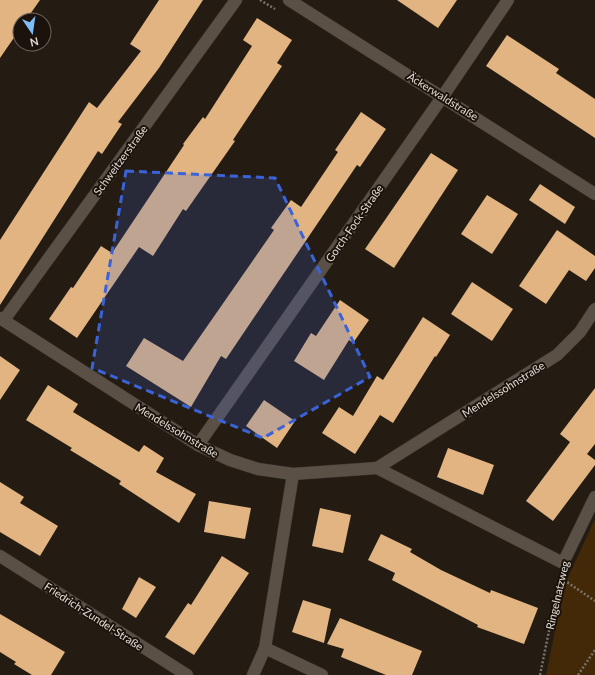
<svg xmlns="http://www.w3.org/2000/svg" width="595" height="675" viewBox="0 0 595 675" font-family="Lato,sans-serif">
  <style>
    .green { fill: #432908 }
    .building { fill: #e2b481 }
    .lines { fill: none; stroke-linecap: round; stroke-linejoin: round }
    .street-casing { stroke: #3c3631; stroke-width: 13 }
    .path { stroke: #79736b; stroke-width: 2.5; stroke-dasharray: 2 2; stroke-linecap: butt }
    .street { stroke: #5a5046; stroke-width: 12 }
    .marked { fill: #3b63d8; fill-opacity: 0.2; stroke: #3b63d8; stroke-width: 3; stroke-dasharray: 8 5; stroke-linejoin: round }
    .labels { text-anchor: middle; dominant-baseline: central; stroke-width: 4; stroke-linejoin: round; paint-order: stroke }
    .street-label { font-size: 11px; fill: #e2ddd7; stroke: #1b130b }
  </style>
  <rect width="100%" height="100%" fill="#241c13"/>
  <path class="green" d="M595 519V675H546L564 586Z"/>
  <g class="building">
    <path d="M0 0H40L26 20H20V29L0 58Z"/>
    <path d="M159 0H203L159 68 118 122 122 124 102 154 98 151 0 305V240L89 102 97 108 141 51 130 44Z"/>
    <path d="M397 0H457L438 28Z"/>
    <path d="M257 18 292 40 277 63 282 66 233 140 235 141 186 211 183 209 153 256 139 247 77 338 49 319 71 287 73 288 101 246 112 253 184 145 183 144 203 117 205 119 252 46 243 40Z"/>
    <path d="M507 35 559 69 556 73 595 99V138L486 66Z"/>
    <path d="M361 112 386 129 360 167 357 165 226 359 221 356 191 407 126 366 144 338 183 361 274 230 271 228 291 200 301 207 338 152 335 150Z"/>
    <path d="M431 153 458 170 394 268 365 249Z"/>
    <path d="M540 184 575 207 565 224 529 200Z"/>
    <path d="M487 195 518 214 492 254 461 234Z"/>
    <path d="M557 230 595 256V268L586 281 569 270 546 304 519 286Z"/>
    <path d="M472 282 513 309 492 341 451 314Z"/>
    <path d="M340 300 369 320 353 343 349 340 324 380 294 361 311 333 316 336Z"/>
    <path d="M423 317 450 335 436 357 435 356 393 423 380 415 355 454 322 433 339 407 353 416 377 376 383 380Z"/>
    <path d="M0 356 20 370 0 400Z"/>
    <path d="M48 385 78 404 73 412 139 452 144 445 164 458 156 472 196 494 179 523 119 484 121 481 70 450 72 448 26 420Z"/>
    <path d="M595 388V444L587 454 595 460V465L553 521 526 501 570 442 560 434Z"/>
    <path d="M264 400 295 421 277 448 246 426Z"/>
    <path d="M448 448 494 465 483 495 437 477Z"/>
    <path d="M0 482 24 497 20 503 58 526 40 556 0 532Z"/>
    <path d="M209 501 251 508 245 539 204 532Z"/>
    <path d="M320 508 351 515 343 553 312 546Z"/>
    <path d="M381 534 412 549 410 552 441 570 490 593 491 590 538 608 524 644 477 627 478 625 392 580 395 573 368 560Z"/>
    <path d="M222 556 249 573 194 655 165 637 188 603 191 605Z"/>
    <path d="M139 577 156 587 136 618 122 609Z"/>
    <path d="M303 600 331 609 324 643 292 632Z"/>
    <path d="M0 614 65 652 51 675H32L14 664 16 662 0 652Z"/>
    <path d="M340 618 422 651 412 675H386L341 657 344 649 327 644Z"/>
  </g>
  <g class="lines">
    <defs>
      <g id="street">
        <path d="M289 0 595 194"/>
        <path d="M0 318 198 445 230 460 258 469 293 474 377 468 563 563 595 497"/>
        <path d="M4 320 236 0"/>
        <path d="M198 445 443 96 508 0"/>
        <path d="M377 468 557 355 580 332 595 309"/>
        <path d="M0 556 187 675"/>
        <path d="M265 648 322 675"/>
        <path d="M253 675 265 648 293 474"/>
      </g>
    </defs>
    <use href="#street" class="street-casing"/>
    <g class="path">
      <path d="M260 0 275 9"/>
      <path d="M564 580 595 601"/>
      <path d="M540 675 560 577"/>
      <path d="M578 675 595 650"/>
    </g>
    <use href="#street" class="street"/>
  </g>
  <path class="marked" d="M126 171 275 178 370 377 263 438 92 368Z"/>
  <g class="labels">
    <g class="street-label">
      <text transform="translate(443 96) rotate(32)">Äckerwaldstraße</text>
      <text transform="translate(120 160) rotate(-54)">Schweitzerstraße</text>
      <text transform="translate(354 223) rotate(-55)">Gorch-Fock-Straße</text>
      <text transform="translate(503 389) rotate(-32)">Mendelssohnstraße</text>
      <text transform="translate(177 430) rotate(31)">Mendelssohnstraße</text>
      <text transform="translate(557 595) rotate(-77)">Ringelnatzweg</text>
      <text transform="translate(94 616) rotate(33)">Friedrich-Zundel-Straße</text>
    </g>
  </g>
  <g transform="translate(32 32) rotate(167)"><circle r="19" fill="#1b130b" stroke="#6b645d"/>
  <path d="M0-3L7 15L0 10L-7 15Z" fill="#7fbdfa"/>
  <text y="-6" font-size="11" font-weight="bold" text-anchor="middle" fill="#e2ddd7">N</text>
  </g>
</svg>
